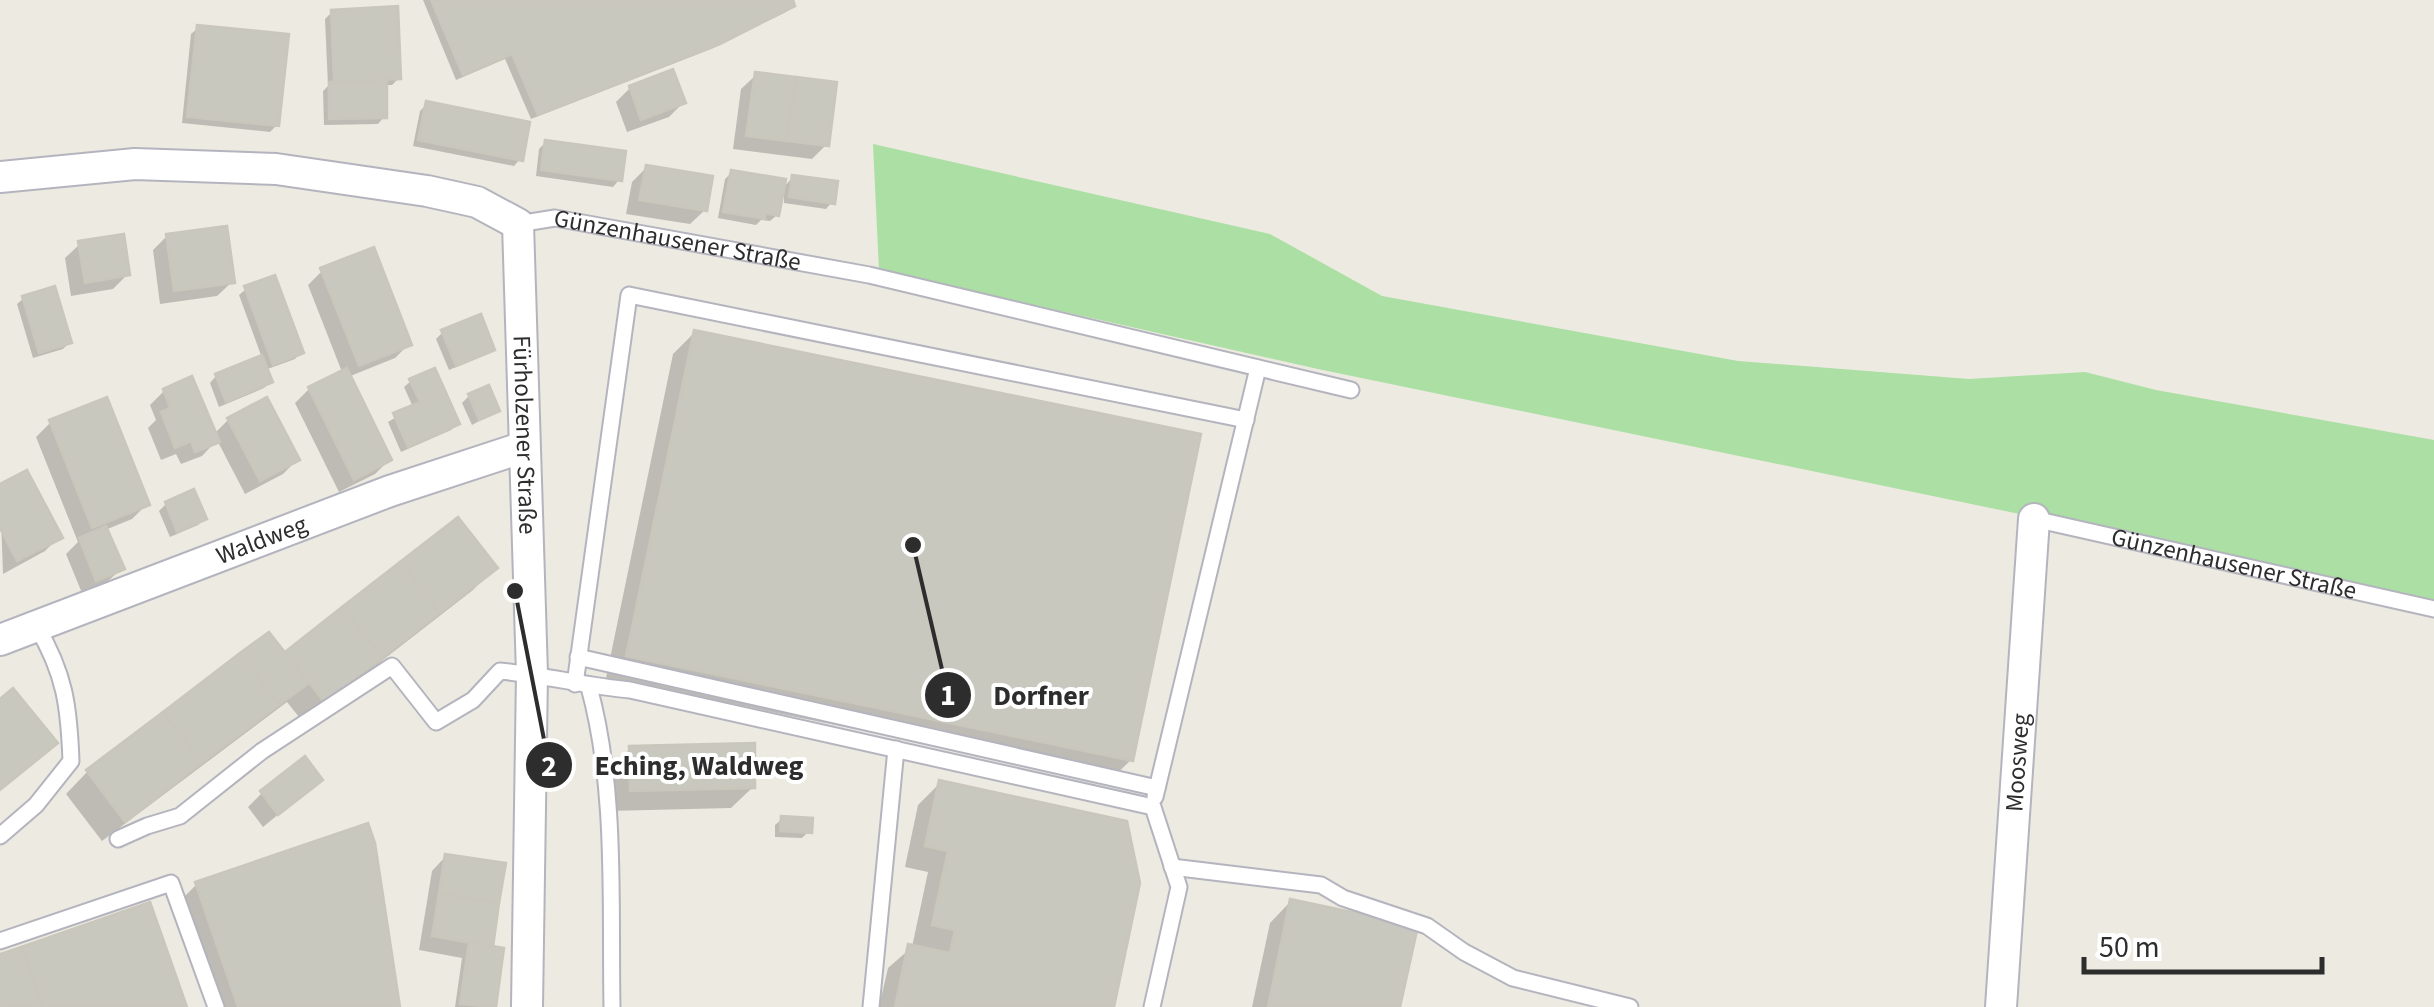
<svg xmlns="http://www.w3.org/2000/svg" width="2434" height="1007" viewBox="0 0 2434 1007" font-family="'Source Sans 3',sans-serif">
  <style>
    .green { fill: #abdfa3 }
    .shadow { fill: #0003 }
    .building { fill: #c9c8bf; stroke: #c9c7bb; stroke-width: 2.5 }
    .lines { fill: none; stroke-linecap: round; stroke-linejoin: round }
    .lane-casing { stroke: #b4b4bf; stroke-width: 19 }
    .street-casing { stroke: #b4b4bf; stroke-width: 34 }
    .lane { stroke: #fff; stroke-width: 15 }
    .street { stroke: #fff; stroke-width: 30 }
    .labels { text-anchor: middle; dominant-baseline: central; stroke-width: 8; stroke-linejoin: round; paint-order: stroke }
    .street-label { font-size: 25px; fill: #2d2d2d; stroke: #fff }
    .leader { fill: none; stroke: #2d2d2d; stroke-width: 4 }
    .callout-dot { fill: #2d2d2d; stroke: #fff; stroke-width: 4 }
    .mark-label { font-size: 30px; text-anchor: middle; font-weight: bold; fill: #fff }
    .callout-label { font-size: 28px; text-anchor: middle; font-weight: bold; fill: #2d2d2d; stroke: #fff; stroke-width: 8; stroke-linejoin: round; paint-order: stroke }
  </style>
  <rect width="100%" height="100%" fill="#edeae1"/>
  <path class="green" d="M873 144 1270 234 1382 296 1738 361 1969 379 2085 372 2156 390 2434 440V610L2039 518 1318 369 879 270Z"/>
  <g class="shadow">
    <path d="M423 0H790L792 5 786 12 711 49 531 119 505 59 456 80Z"/>
    <path d="M332 12 399 78 392 85H384V117L378 124 324 125 323 91 328 86 325 19Z"/>
    <path d="M198 28 277 125 270 132 182 123 191 34Z"/>
    <path d="M756 75 826 145 812 159 733 149 741 89Z"/>
    <path d="M630 88 683 103 669 117 627 132 616 102Z"/>
    <path d="M427 104 520 159 514 166 413 146 420 111Z"/>
    <path d="M546 142 619 180 613 187 536 176 539 149Z"/>
    <path d="M646 168 705 210 690 224 626 214 632 182Z"/>
    <path d="M732 172 777 215 770 221 761 220 756 225 718 218 725 179Z"/>
    <path d="M793 177 832 202 826 209 784 203V187Z"/>
    <path d="M167 236 232 282 217 296 160 304 153 250Z"/>
    <path d="M80 244 128 274 113 289 71 296 65 258Z"/>
    <path d="M322 271 409 344 395 358 348 377 389 460 375 474 339 492 295 403 309 389 342 372 308 285Z"/>
    <path d="M246 289 301 352 295 359 265 370 270 382 264 388 219 407 210 383 216 376 262 358 239 295Z"/>
    <path d="M24 298 70 342 63 349 33 358 17 304Z"/>
    <path d="M443 332 492 349 485 355 449 370 436 339Z"/>
    <path d="M694 333 1131 760 1109 781 606 678 673 354Z"/>
    <path d="M411 381 457 424 451 430 401 452 388 422 413 407 404 387Z"/>
    <path d="M164 391 214 434 228 420 297 460 283 474 245 494 217 440 202 456 181 464 176 454 161 460 148 428 156 420 150 405Z"/>
    <path d="M469 396 497 411 472 425 462 403Z"/>
    <path d="M50 423 147 504 132 519 105 530 122 568 107 582 82 593 66 554 78 542 36 437Z"/>
    <path d="M0 487 59 537 45 551 3 574Z"/>
    <path d="M166 504 204 519 198 525 170 537 159 511Z"/>
    <path d="M457 520 494 568 473 590 303 722 287 702 102 841 66 794 87 772 269 635 285 656Z"/>
    <path d="M630 749 753 787 731 808 609 811V770Z"/>
    <path d="M320 780 263 827 248 807 262 793Z"/>
    <path d="M940 783 1111 1007H879L888 968 912 947 928 872 905 867 918 805Z"/>
    <path d="M782 819 809 831 802 838 775 837V825Z"/>
    <path d="M446 856 490 948 502 950 493 1007H455L462 958 419 950 432 871Z"/>
    <path d="M197 884 398 1007H209L175 906Z"/>
    <path d="M1291 901 1398 1007H1252L1270 923Z"/>
  </g>
  <g class="building">
    <path d="M431 0H793L795 6 720 44 538 115 512 54 463 75Z"/>
    <path d="M398 6 401 79 334 82 331 10Z"/>
    <path d="M197 25 289 34 279 126 187 117Z"/>
    <path d="M673 69 686 103 641 120 629 86Z"/>
    <path d="M755 72 796 77 787 141 746 136Z"/>
    <path d="M796 77 837 82 829 146 787 141Z"/>
    <path d="M387 80V118L329 119V82Z"/>
    <path d="M426 101 530 122 523 161 418 140Z"/>
    <path d="M545 140 626 151 622 181 541 170Z"/>
    <path d="M646 165 713 176 707 211 639 200Z"/>
    <path d="M731 170 786 179 779 216 765 213V219L723 212Z"/>
    <path d="M792 175 838 181 835 204 789 197Z"/>
    <path d="M227 226 235 283 174 291 166 234Z"/>
    <path d="M124 234 130 275 85 283 78 241Z"/>
    <path d="M374 247 412 345 359 366 320 268Z"/>
    <path d="M275 275 304 353 273 365 244 286Z"/>
    <path d="M55 286 72 343 39 353 22 296Z"/>
    <path d="M481 314 495 350 456 366 441 330Z"/>
    <path d="M694 330 1201 434 1133 761 626 656Z"/>
    <path d="M262 355 273 382 226 402 215 374Z"/>
    <path d="M347 368 392 460 354 480 308 387Z"/>
    <path d="M435 368 460 424 408 447 393 413 420 402 409 379Z"/>
    <path d="M192 376 220 442 195 452 191 441 175 448 161 412 170 408 163 389Z"/>
    <path d="M489 385 500 411 479 420 468 394Z"/>
    <path d="M107 397 150 505 92 528 49 420Z"/>
    <path d="M267 397 300 460 260 481 227 418Z"/>
    <path d="M27 470 63 538 17 561 0 528V484Z"/>
    <path d="M194 489 207 519 177 532 165 502Z"/>
    <path d="M458 517 498 568 440 613 400 562Z"/>
    <path d="M106 526 125 569 96 581 79 538Z"/>
    <path d="M400 562 440 613 382 658 342 607Z"/>
    <path d="M342 607 382 658 325 703 285 652Z"/>
    <path d="M269 632 309 683 279 705 240 653Z"/>
    <path d="M240 653 279 705 202 763 163 712Z"/>
    <path d="M13 688 58 743 0 790V699Z"/>
    <path d="M163 712 202 763 125 822 86 770Z"/>
    <path d="M755 743V788L630 791 629 746Z"/>
    <path d="M305 756 323 780 278 815 260 791Z"/>
    <path d="M939 780 1127 821 1140 883 1114 1007H895L908 944 950 953 955 930 932 925 948 851 925 846Z"/>
    <path d="M781 816 813 818 812 833 780 831Z"/>
    <path d="M368 823 375 843 400 1007H238L195 882Z"/>
    <path d="M445 854 506 863 499 903 439 893Z"/>
    <path d="M439 893 499 903 493 947 432 936Z"/>
    <path d="M1290 899 1418 926 1400 1007H1268Z"/>
    <path d="M150 902 187 1007H42L21 947Z"/>
    <path d="M469 942 504 948 496 1007 460 1004Z"/>
    <path d="M21 947 42 1007H0V954Z"/>
  </g>
  <g class="lines">
    <defs>
      <g id="lane">
        <path id="s1" d="M518 224 555 218 869 275 1351 390"/>
        <path id="s2" d="M2034 519 2434 609"/>
        <path d="M578 657 1157 788"/>
        <path d="M575 684 629 295 1246 420"/>
        <path d="M589 687C617 789 610 902 612 1007"/>
        <path d="M1155 797 1258 368"/>
        <path d="M0 836 36 805 71 761C69 707 65 674 37 627"/>
        <path d="M118 839 147 826 180 816 262 751 392 666 436 722 473 700 500 671C544 675 586 686 630 690L1153 807 1179 887 1152 1007"/>
        <path d="M1172 867 1321 885 1343 898 1427 926 1464 952 1513 978 1630 1007"/>
        <path d="M0 941 171 883 216 1007"/>
        <path d="M871 1007 896 749"/>
      </g>
      <g id="street">
        <path id="s3" d="M0 177 135 164 276 169 427 191 477 202 518 224 532 674 527 1007"/>
        <path id="s4" d="M0 640 390 491 524 447"/>
        <path id="s5" d="M2001 1007 2034 519"/>
      </g>
    </defs>
    <use href="#lane" class="lane-casing"/>
    <use href="#street" class="street-casing"/>
    <use href="#lane" class="lane"/>
    <use href="#street" class="street"/>
  </g>
  <g class="labels">
    <g class="street-label">
      <text stroke="none"><textPath href="#s1" startOffset="162">Günzenhausener Straße</textPath></text>
      <text stroke="none"><textPath href="#s3" startOffset="738">Fürholzener Straße</textPath></text>
      <text stroke="none"><textPath href="#s4" startOffset="280">Waldweg</textPath></text>
      <text stroke="none"><textPath href="#s2" startOffset="205">Günzenhausener Straße</textPath></text>
      <text stroke="none"><textPath href="#s5" startOffset="245">Moosweg</textPath></text>
    </g>
  </g>
  <path class="leader" d="M913 545L948 695M515 591L549 765"/>
  <g class="callout-dot">
    <circle cx="913" cy="545" r="10"/>
    <circle cx="515" cy="591" r="10"/>
    <circle cx="948" cy="695" r="25"/>
    <circle cx="549" cy="765" r="25"/>
  </g>
  <g class="mark-label">
    <text x="948" y="705">1</text>
    <text x="549" y="776">2</text>
  </g>
  <g class="callout-label">
    <text x="1041" y="705">Dorfner</text>
    <text x="699" y="775">Eching, Waldweg</text>
  </g>
  <path d="M2084 957v15h238v-15" fill="none" stroke="#2d2d2d" stroke-width="5"/>
  <text x="2099" y="957" font-size="30" fill="#2d2d2d" stroke="#ffffff" stroke-width="8" paint-order="stroke">50 m</text>
</svg>
